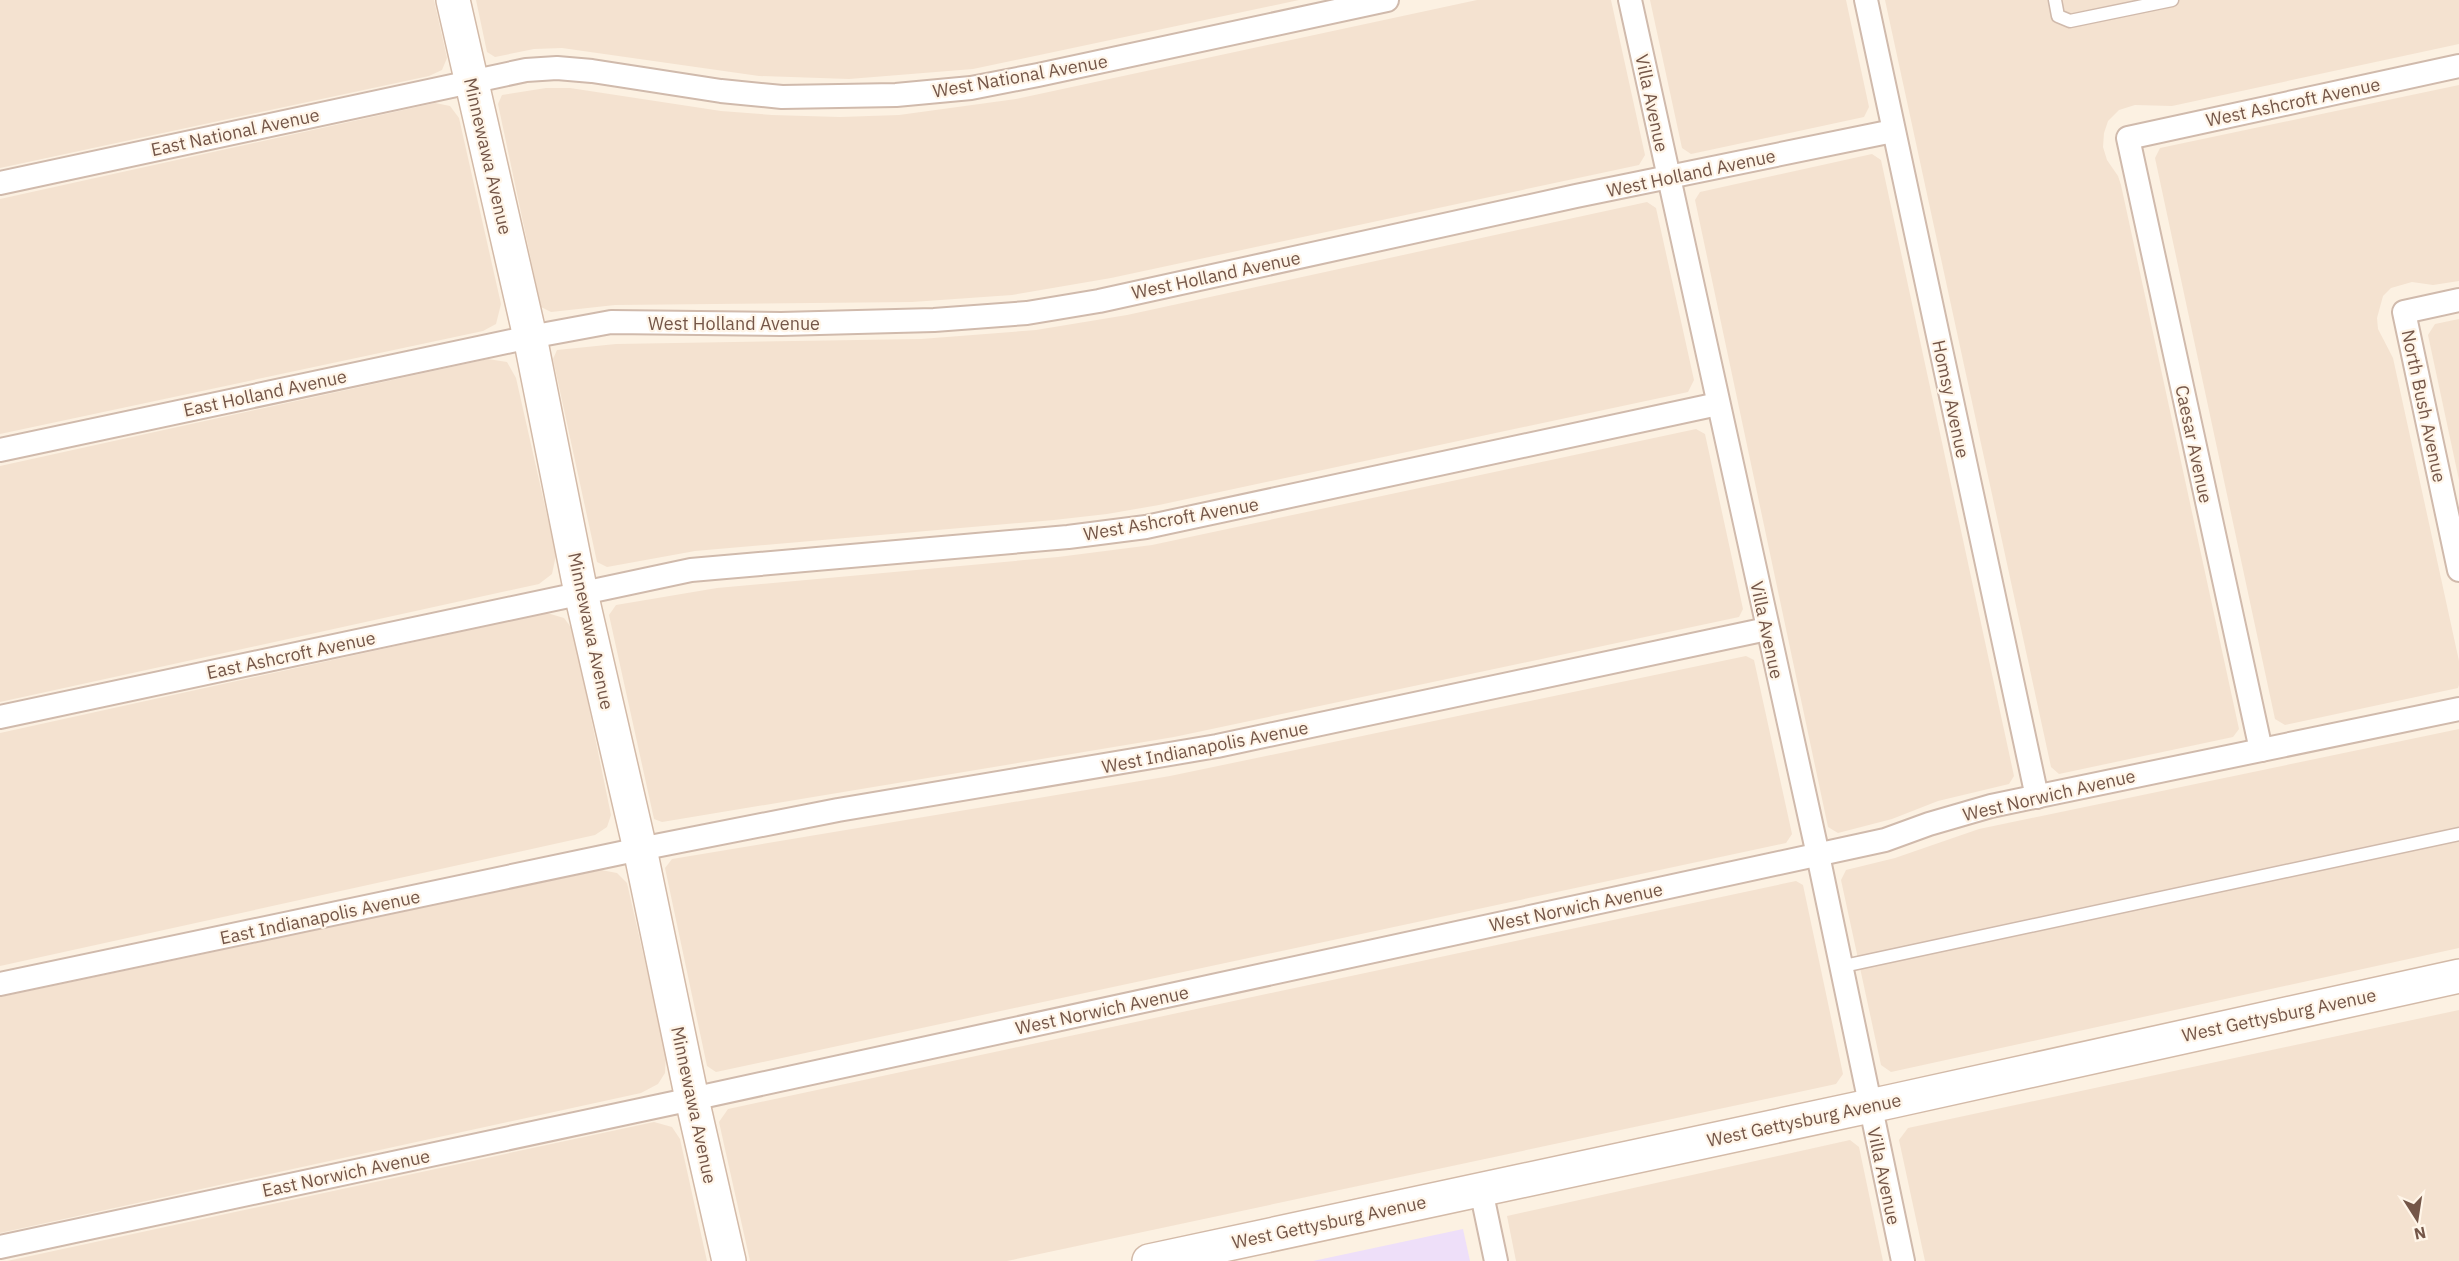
<svg xmlns="http://www.w3.org/2000/svg" width="2459" height="1261" viewBox="0 0 2459 1261" font-family="'IBM Plex Sans',sans-serif">
  <style>
    .residential { fill: #f4e2d0 }
    .education { fill: #eedff9 }
    .lines { fill: none; stroke-linecap: round; stroke-linejoin: round }
    .lane-casing { stroke: #d0baac; stroke-width: 15 }
    .street-casing { stroke: #d0baac; stroke-width: 26 }
    .secondary-casing { stroke: #d3baa8; stroke-width: 36 }
    .lane { stroke: #fff; stroke-width: 12 }
    .street { stroke: #fff; stroke-width: 22 }
    .secondary { stroke: #fff; stroke-width: 33 }
    .labels { text-anchor: middle; dominant-baseline: central; stroke-width: 4.5; stroke-linejoin: round; paint-order: stroke }
    .street-label { font-size: 18px; fill: #745648; stroke: #fff5e8 }
  </style>
  <rect width="100%" height="100%" fill="#fcf1e2"/>
  <g class="residential">
    <path d="M0 0H434L447 58 442 70 429 76 0 168Z"/>
    <path d="M476 0H1299L973 69 849 79 759 76 562 48 534 49 495 57 487 52Z"/>
    <path d="M1477 0H1611L1645 155 1639 165 1111 278 1012 295 912 302 615 305 551 312 541 307 498 104 502 95 546 88H570L721 111 772 115 840 117 899 115 1016 99Z"/>
    <path d="M1650 0H1846L1869 107 1864 117 1691 154 1682 148Z"/>
    <path d="M1885 0H2459V44L2172 106 2135 105 2119 110 2108 121 2104 133 2103 147 2107 160 2118 176 2121 185 2239 729 2233 737 2059 774 2051 767Z"/>
    <path d="M2459 85V281L2433 285 2412 282 2391 288 2383 296 2377 318 2378 329 2393 358 2459 661V685L2458 688 2285 725 2275 719 2155 158 2160 148Z"/>
    <path d="M435 103 450 106 459 118 501 304 496 324 483 331 0 434V199Z"/>
    <path d="M1872 154 1881 160 2014 776 2009 784 1938 801 1892 819 1838 833 1828 827 1695 200 1700 192Z"/>
    <path d="M1647 202 1656 208 1694 380 1688 392 1159 505 1107 514 1054 520 695 551 607 567 597 562 553 359 557 350 616 344 921 339 1036 330 1127 315Z"/>
    <path d="M2459 319V480L2428 335 2435 324Z"/>
    <path d="M488 359 507 362 516 378 556 555 552 574 539 584 0 702V466Z"/>
    <path d="M1696 429 1705 434 1743 609 1739 617 1174 737 662 822 654 819 609 615 616 605 717 588 1058 557 1152 545Z"/>
    <path d="M547 613 564 618 573 630 611 815 607 827 595 835 0 966V733Z"/>
    <path d="M1746 656 1754 660 1792 834 1786 843 716 1072 707 1066 665 868 672 859 1170 776Z"/>
    <path d="M2459 729V948L1891 1072 1881 1065 1841 880 1846 870 1895 858 1979 829Z"/>
    <path d="M601 870 617 873 627 883 666 1054 665 1073 658 1084 641 1093 0 1233V997Z"/>
    <path d="M1796 881 1803 885 1843 1074 1836 1084 1007 1261H750L719 1122 728 1109Z"/>
    <path d="M2459 1010V1261H1925L1899 1140 1908 1128Z"/>
    <path d="M654 1122 672 1127 680 1139 707 1261H7Z"/>
    <path d="M1850 1140 1859 1147 1883 1261H1516L1507 1216Z"/>
  </g>
  <path class="education" d="M1463 1229 1470 1261H1313Z"/>
  <g class="lines">
    <defs>
      <g id="lane">
        <path d="M2055 0 2058 16 2070 21 2172 0"/>
        <path d="M1839 967 2459 834"/>
      </g>
      <g id="street">
        <path d="M1630 0 1818 855 1903 1261"/>
        <path d="M1866 0 2037 797"/>
        <path d="M0 183 526 70 557 68 592 71 721 91 782 97 896 95 971 88 1038 75 1387 0"/>
        <path d="M2459 300 2404 312 2459 570"/>
        <path d="M0 450 530 337 611 322 781 324 934 320 1027 313 1099 301 1576 196 1893 131"/>
        <path d="M0 717 691 570 1068 537 1146 527 1718 404"/>
        <path d="M2261 750 2128 138 2459 66"/>
        <path d="M0 984 640 849 838 810 1217 746 1767 629"/>
        <path d="M1481 1190 1496 1261"/>
        <path d="M0 1247 692 1099 1885 840 1929 824 1991 806 2459 709"/>
      </g>
      <g id="secondary">
        <path d="M453 0 530 337 581 593 640 849 692 1099 729 1261"/>
        <path d="M1149 1261 1893 1101 2459 976"/>
      </g>
    </defs>
    <use href="#lane" class="lane-casing"/>
    <use href="#street" class="street-casing"/>
    <use href="#secondary" class="secondary-casing"/>
    <use href="#lane" class="lane"/>
    <use href="#street" class="street"/>
    <use href="#secondary" class="secondary"/>
  </g>
  <g class="labels">
    <g class="street-label">
      <text transform="translate(1020 76) rotate(-10)">West National Avenue</text>
      <text transform="translate(2293 102) rotate(-12)">West Ashcroft Avenue</text>
      <text transform="translate(1652 103) rotate(78)">Villa Avenue</text>
      <text transform="translate(235 132) rotate(-12)">East National Avenue</text>
      <text transform="translate(488 156) rotate(77)">Minnewawa Avenue</text>
      <text transform="translate(1691 173) rotate(-12)">West Holland Avenue</text>
      <text transform="translate(1216 275) rotate(-12)">West Holland Avenue</text>
      <text x="734" y="323">West Holland Avenue</text>
      <text transform="translate(265 393) rotate(-12)">East Holland Avenue</text>
      <text transform="translate(1951 399) rotate(78)">Homsy Avenue</text>
      <text transform="translate(2424 406) rotate(78)">North Bush Avenue</text>
      <text transform="translate(2194 444) rotate(78)">Caesar Avenue</text>
      <text transform="translate(1171 519) rotate(-10)">West Ashcroft Avenue</text>
      <text transform="translate(1767 630) rotate(78)">Villa Avenue</text>
      <text transform="translate(591 631) rotate(78)">Minnewawa Avenue</text>
      <text transform="translate(291 655) rotate(-12)">East Ashcroft Avenue</text>
      <text transform="translate(1205 747) rotate(-11)">West Indianapolis Avenue</text>
      <text transform="translate(2049 795) rotate(-13)">West Norwich Avenue</text>
      <text transform="translate(1576 907) rotate(-12)">West Norwich Avenue</text>
      <text transform="translate(320 917) rotate(-12)">East Indianapolis Avenue</text>
      <text transform="translate(1102 1010) rotate(-12)">West Norwich Avenue</text>
      <text transform="translate(2279 1015) rotate(-12)">West Gettysburg Avenue</text>
      <text transform="translate(694 1105) rotate(78)">Minnewawa Avenue</text>
      <text transform="translate(1804 1120) rotate(-12)">West Gettysburg Avenue</text>
      <text transform="translate(346 1173) rotate(-12)">East Norwich Avenue</text>
      <text transform="translate(1884 1176) rotate(78)">Villa Avenue</text>
      <text transform="translate(1329 1222) rotate(-12)">West Gettysburg Avenue</text>
    </g>
  </g>
  <g transform="translate(2417 1219) rotate(168)" stroke="#fff5e8" stroke-width="4.5" paint-order="stroke">
  <path d="M0-4.5L10 22L0 15L-10 22Z" fill="#745648"/>
  <text y="-9" font-size="16" font-weight="bold" text-anchor="middle" fill="#745648">N</text>
  </g>
</svg>
